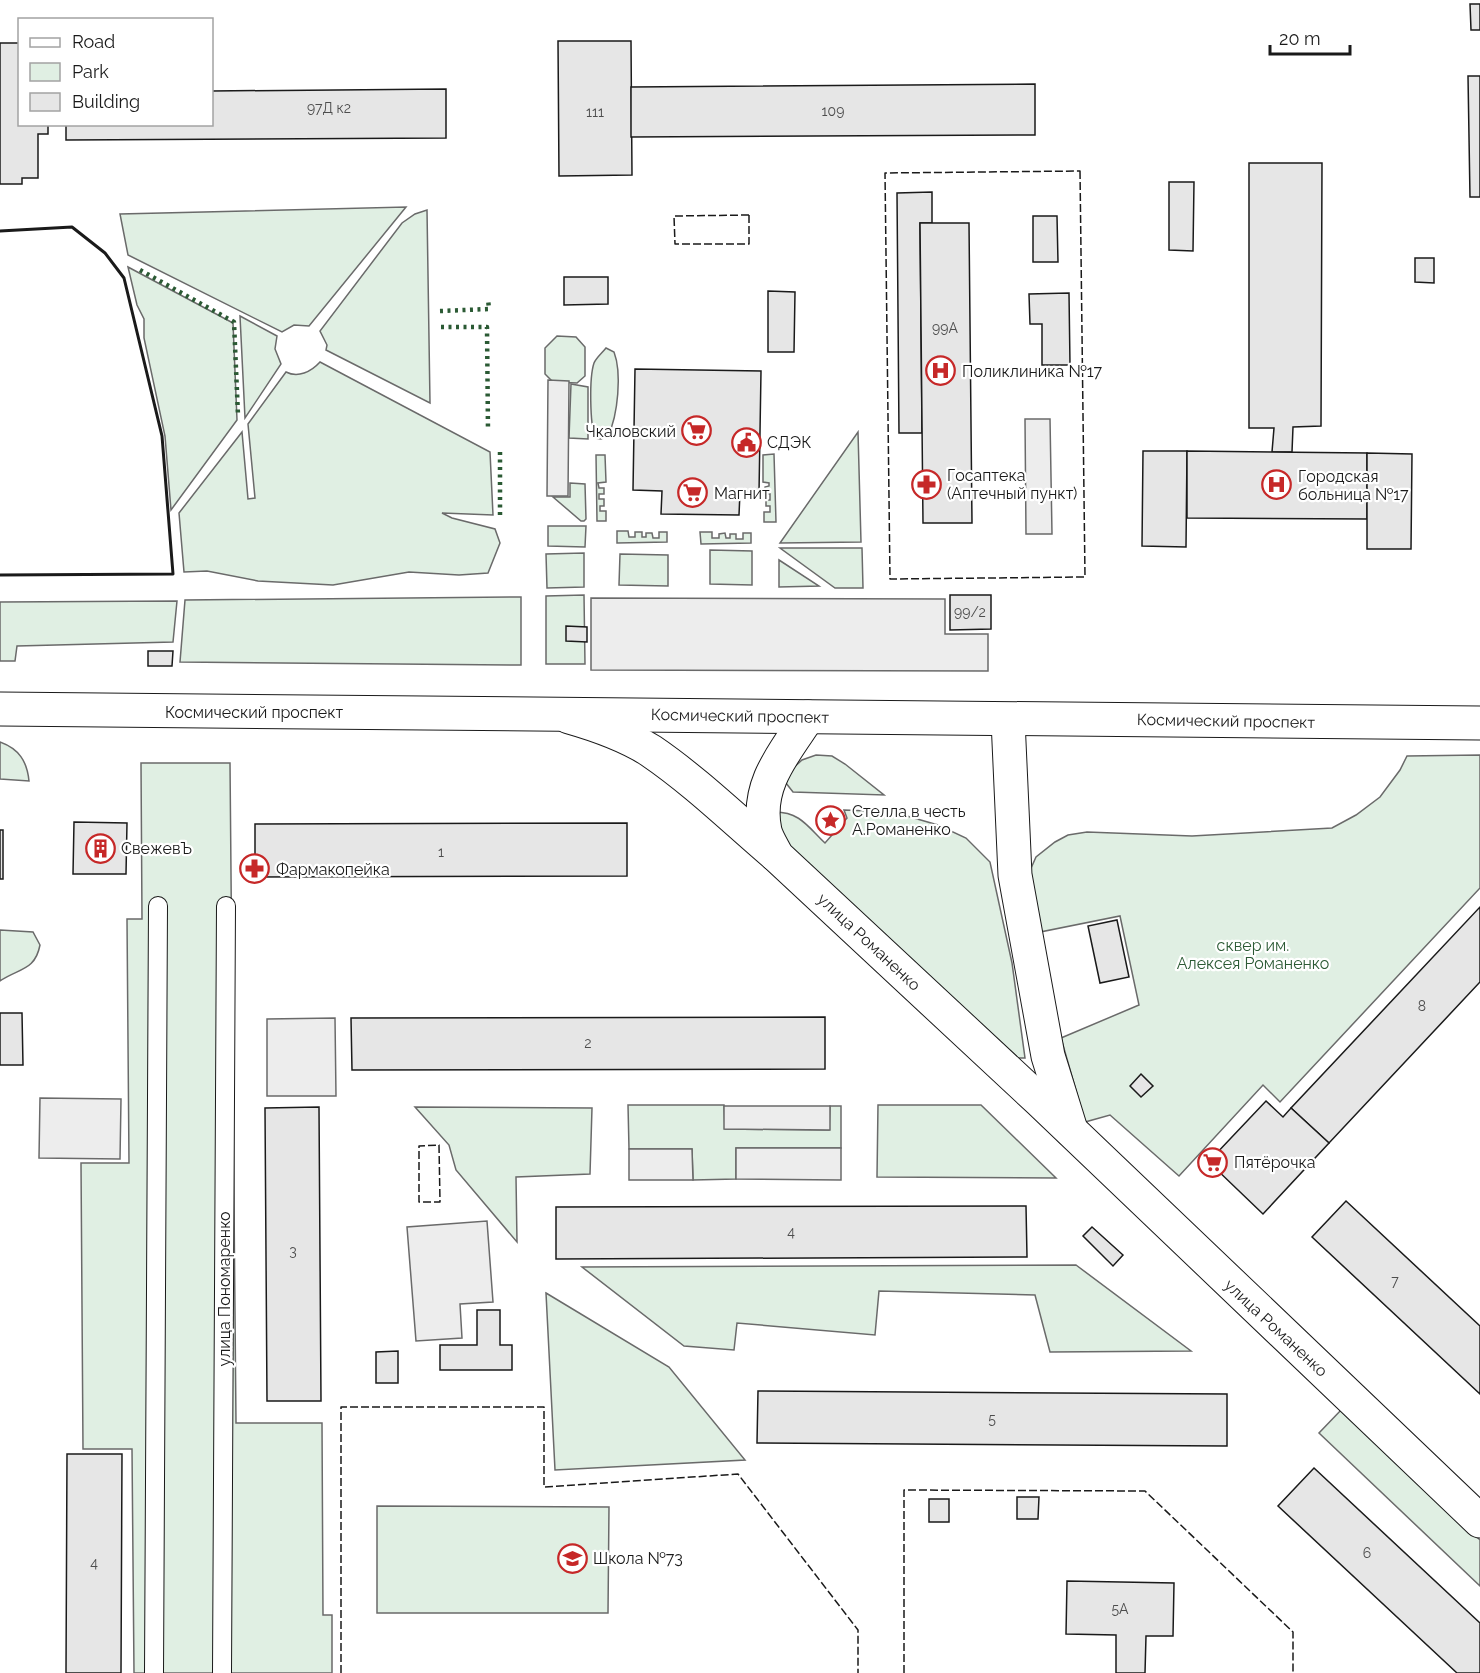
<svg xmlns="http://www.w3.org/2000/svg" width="1480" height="1673" viewBox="0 0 1480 1673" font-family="Raleway,sans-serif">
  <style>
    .green { fill: #e0efe3; stroke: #6a6a6a; stroke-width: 1.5 }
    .parking { fill: #ededed; stroke: #6a6a6a; stroke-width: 1.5 }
    .building { fill: #e6e6e6; stroke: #1a1a1a; stroke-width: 1.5 }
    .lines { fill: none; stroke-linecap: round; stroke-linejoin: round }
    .pedestrian-casing { stroke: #1a1a1a; stroke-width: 20 }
    .secondary-casing { stroke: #1a1a1a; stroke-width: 35 }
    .primary-casing { stroke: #1a1a1a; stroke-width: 35 }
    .pedestrian { stroke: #fff; stroke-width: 18 }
    .secondary { stroke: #fff; stroke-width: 33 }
    .primary { stroke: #fff; stroke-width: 33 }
    .hedge { stroke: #2b5a34; stroke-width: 4.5; stroke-dasharray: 3 4.5; stroke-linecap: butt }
    .fence { stroke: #1a1a1a; stroke-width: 1.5; stroke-dasharray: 8 3; stroke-linecap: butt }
    .wall { stroke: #1a1a1a; stroke-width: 3 }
    .labels { text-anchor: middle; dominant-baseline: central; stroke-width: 4.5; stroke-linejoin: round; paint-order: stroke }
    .number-label { font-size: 14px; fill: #4d4d4d }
    .poi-label { font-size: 16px; fill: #1a1a1a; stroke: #fff; text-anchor: start }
    .street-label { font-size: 16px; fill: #1a1a1a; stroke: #fff }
    .park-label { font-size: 16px; fill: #2b5a34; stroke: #fff }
  </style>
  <rect width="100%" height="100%" fill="#fff"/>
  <g class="green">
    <path d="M406 207 309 326 294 325 282 332 128 255 120 214Z"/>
    <path d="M427 210 430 403 326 350 327 345 320 331 402 223 415 214Z"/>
    <path d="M128 267 233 323 237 420 171 510 165 436 144 338V319L137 305Z"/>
    <path d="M240 316 277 336 275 349 281 364 245 418Z"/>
    <path d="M557 336 576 337 585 347V376L577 383 553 382 545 374V348Z"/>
    <path d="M606 348 614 352C622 373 618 415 608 436L601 439 595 438C590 424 589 378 594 363 596 358 602 353 606 348Z"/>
    <path d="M320 362 490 452 493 515 442 513 452 518 495 529 500 543 488 573 459 575 409 572 333 585 258 581 207 571 184 572 179 513 242 432 248 499 255 498 248 424 286 372C298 378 311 372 320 362Z"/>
    <path d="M571 384 588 387V439L569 438Z"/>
    <path d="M858 432 861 542 780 543Z"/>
    <path d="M774 454 776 522H764V512H770V506H766V500H770V494H765V487L769 486V483L763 482V455Z"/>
    <path d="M596 455H605L606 482 598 483 599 488H604V494H599V499H604V506H600V511H606V521H597Z"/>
    <path d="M570 483 585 484 586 519 584 521H581L553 497H570Z"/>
    <path d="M548 526H586L585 547 548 546Z"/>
    <path d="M617 531H628L629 537H635V532H642V537H646V533H652L653 538H659V532H667V542L617 543Z"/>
    <path d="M700 532H712V538H719V534L725 533 726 538H730V534H736V539H743V533H751V543L701 544Z"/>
    <path d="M780 548H862L863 588H835Z"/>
    <path d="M710 550 752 551V585L710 584Z"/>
    <path d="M584 553V587L547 588 546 554Z"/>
    <path d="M620 554 668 555V586L619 585Z"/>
    <path d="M779 560 819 586 779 587Z"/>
    <path d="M584 595 585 664H546V596Z"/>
    <path d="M521 597V665L180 662 185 600Z"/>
    <path d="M177 601 173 642 17 646 15 661H0V602Z"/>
    <path d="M0 742C19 749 27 761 29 781L0 779Z"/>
    <path d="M816 755 832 756 845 764 884 795 793 792 782 778 802 760Z"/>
    <path d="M1480 755V888L1280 1102 1263 1085 1179 1176 1110 1115 1085 1122 1061 1038 1139 1005 1120 916 1040 932 1028 875 1036 857 1055 842 1068 835 1087 832 1192 836 1332 828 1356 815 1380 797 1400 770 1407 756Z"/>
    <path d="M141 763H230L236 1423H322L323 1615H332V1673H134L132 1449H83L81 1163H129L127 919H142Z"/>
    <path d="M844 810 893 812 938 825 966 838 990 862 1012 963 1025 1058H1018L794 853 782 837 775 812C800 812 808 827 825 843L847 818Z"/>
    <path d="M0 930 33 932 40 945C35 971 19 968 0 981Z"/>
    <path d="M628 1105H724L725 1129 829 1130 830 1106H841V1148H736V1179L693 1180 692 1149H629Z"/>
    <path d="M878 1105H981L1056 1178 877 1177Z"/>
    <path d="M415 1107 592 1108 590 1174 516 1177 517 1242 456 1170 449 1145Z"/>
    <path d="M1076 1265 1191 1351 1050 1352 1035 1295 879 1291 875 1335 737 1323 734 1350 684 1346 582 1267Z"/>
    <path d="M546 1293 669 1367 745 1460 555 1470Z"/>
    <path d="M1342 1409 1480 1540V1586L1319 1433Z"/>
    <path d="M377 1506 609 1507 608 1613H377Z"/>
  </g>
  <g class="parking">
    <path d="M548 380 569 381 568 496H547Z"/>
    <path d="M1025 419H1050L1052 534H1026Z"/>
    <path d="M591 598 945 599V634H988V671L591 670Z"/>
    <path d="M335 1018 336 1096H267V1019Z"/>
    <path d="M40 1098 121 1099 120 1159 39 1158Z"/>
    <path d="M724 1106H830V1130L724 1129Z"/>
    <path d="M736 1148H841V1180L736 1179Z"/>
    <path d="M629 1149H692L693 1180H629Z"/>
    <path d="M487 1221 493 1302 460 1304 462 1338 416 1341 407 1227Z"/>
  </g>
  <g class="building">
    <path d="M1470 4H1480V30H1471Z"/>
    <path d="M558 41H631L632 175 559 176Z"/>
    <path d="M0 43H20V124H48V134H38V178H22V184H0Z"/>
    <path d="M1468 76H1480V197H1470Z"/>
    <path d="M1035 84V135L631 137V87Z"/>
    <path d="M446 89V138L66 140V124H212V91Z"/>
    <path d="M1249 163H1322L1321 426 1293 427 1292 452H1272L1274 428H1249Z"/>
    <path d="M1169 182H1194L1193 251 1169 250Z"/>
    <path d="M932 192V223H920L922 433H899L897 193Z"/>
    <path d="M1033 216H1057L1058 262H1033Z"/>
    <path d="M920 223H969L972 523H923Z"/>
    <path d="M1415 258H1434V283L1415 282Z"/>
    <path d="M564 277H608V304L564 305Z"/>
    <path d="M768 291 795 292 794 352H768Z"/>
    <path d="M1069 293 1070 365H1042V324H1030L1029 294Z"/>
    <path d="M635 369 761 371 759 493 740 492 739 515 661 514 662 491 633 490Z"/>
    <path d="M1143 451H1187L1186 547 1142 546Z"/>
    <path d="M1187 451 1367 453V519L1187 518Z"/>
    <path d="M1367 453 1412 454 1411 549H1367Z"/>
    <path d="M950 595H991V629L950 630Z"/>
    <path d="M566 626 587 627V642L566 641Z"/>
    <path d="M148 651H173L172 666H148Z"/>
    <path d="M74 822 127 823 126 874H73Z"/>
    <path d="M627 823V876L255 877V824Z"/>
    <rect x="0" y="830" width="3" height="49"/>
    <path d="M1480 907V982L1329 1143 1291 1108Z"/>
    <path d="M1117 920 1129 977 1100 983 1088 926Z"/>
    <path d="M0 1013H22L23 1065H0Z"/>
    <path d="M825 1017V1069L352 1070 351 1018Z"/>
    <path d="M1141 1074 1153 1086 1141 1097 1130 1086Z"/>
    <path d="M1266 1101 1283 1117 1291 1108 1329 1143 1263 1214 1214 1167 1213 1157Z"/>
    <path d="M319 1107 321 1401H267L265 1108Z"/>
    <path d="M1346 1201 1480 1326V1394L1312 1237Z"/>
    <path d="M1026 1206 1027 1257 556 1259V1207Z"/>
    <path d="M1092 1227 1123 1255 1113 1266 1083 1236Z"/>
    <path d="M477 1310H500V1345H512V1370H440V1345H477Z"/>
    <path d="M398 1351V1383H376V1352Z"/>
    <path d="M758 1391 1227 1394V1446L757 1443Z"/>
    <path d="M67 1454H122L121 1673H66Z"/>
    <path d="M1314 1468 1480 1623V1673H1457L1278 1506Z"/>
    <path d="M1017 1497H1039L1038 1519H1017Z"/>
    <rect x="929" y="1499" width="20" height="23"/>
    <path d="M1067 1581 1174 1583 1173 1636H1146L1145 1673H1116V1635L1066 1634Z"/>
  </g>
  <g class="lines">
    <defs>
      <g id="pedestrian">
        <path d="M154 1673 158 906"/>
        <path d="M222 1673 226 906"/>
      </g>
      <g id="secondary">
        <path d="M569 717C597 725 626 735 651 751 695 781 735 820 776 855"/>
        <path d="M808 717C785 752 755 785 765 831 767 839 773 848 777 856L1039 1100 1480 1521"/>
        <path d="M1008 720 1015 875 1048 1056 1071 1130"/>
      </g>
      <path id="primary" d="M0 709 1480 723"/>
    </defs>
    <use href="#pedestrian" class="pedestrian-casing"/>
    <use href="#secondary" class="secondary-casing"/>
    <use href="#primary" class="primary-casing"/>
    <use href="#pedestrian" class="pedestrian"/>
    <use href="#secondary" class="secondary"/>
    <use href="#primary" class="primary"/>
    <g class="hedge">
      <path d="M140 270 234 322 238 415"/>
      <path d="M440 311 489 309 488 299"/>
      <path d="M441 327H487L488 431"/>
      <path d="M500 452V515"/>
    </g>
    <g class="fence">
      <path d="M1080 171 1085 577 890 579 885 173Z"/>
      <path d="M749 215V244H675L674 216Z"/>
      <path d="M439 1145 440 1202H419V1146Z"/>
      <path d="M341 1673V1407H544V1487L738 1474 858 1630V1673"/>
      <path d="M904 1673V1490L1145 1491 1293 1632V1673"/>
    </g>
    <path class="wall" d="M0 231 72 227 105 253 124 278 162 436 173 574 0 575"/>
  </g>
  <defs>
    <symbol id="hospital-ring" viewBox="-11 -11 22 22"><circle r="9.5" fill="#fff" stroke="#c62828" stroke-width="1.5"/><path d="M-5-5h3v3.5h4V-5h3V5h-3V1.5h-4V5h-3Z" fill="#c62828"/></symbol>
    <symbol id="supermarket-ring" viewBox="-11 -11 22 22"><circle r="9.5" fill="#fff" stroke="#c62828" stroke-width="1.5"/><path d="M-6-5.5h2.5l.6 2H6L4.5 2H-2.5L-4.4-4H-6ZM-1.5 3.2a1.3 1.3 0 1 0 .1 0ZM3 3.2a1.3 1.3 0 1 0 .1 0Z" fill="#c62828"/></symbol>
    <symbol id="civic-ring" viewBox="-11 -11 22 22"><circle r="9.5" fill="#fff" stroke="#c62828" stroke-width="1.5"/><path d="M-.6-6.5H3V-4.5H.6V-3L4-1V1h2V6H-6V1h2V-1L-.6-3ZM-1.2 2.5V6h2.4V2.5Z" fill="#c62828"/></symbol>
    <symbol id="pharmacy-ring" viewBox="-11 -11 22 22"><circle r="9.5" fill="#fff" stroke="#c62828" stroke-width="1.5"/><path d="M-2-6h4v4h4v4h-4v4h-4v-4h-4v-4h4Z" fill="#c62828"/></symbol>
    <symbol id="sight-ring" viewBox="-11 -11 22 22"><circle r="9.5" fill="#fff" stroke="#c62828" stroke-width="1.5"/><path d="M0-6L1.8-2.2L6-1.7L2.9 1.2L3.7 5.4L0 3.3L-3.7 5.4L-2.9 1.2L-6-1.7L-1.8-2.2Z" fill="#c62828"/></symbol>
    <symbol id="building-ring" viewBox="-11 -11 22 22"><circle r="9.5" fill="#fff" stroke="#c62828" stroke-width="1.5"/><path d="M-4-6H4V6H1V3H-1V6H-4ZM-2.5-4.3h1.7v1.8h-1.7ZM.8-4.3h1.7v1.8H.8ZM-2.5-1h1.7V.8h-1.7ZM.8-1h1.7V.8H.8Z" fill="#c62828"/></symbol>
    <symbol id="school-ring" viewBox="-11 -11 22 22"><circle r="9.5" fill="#fff" stroke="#c62828" stroke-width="1.5"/><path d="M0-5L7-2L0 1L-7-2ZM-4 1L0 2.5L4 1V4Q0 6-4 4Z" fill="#c62828"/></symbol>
  </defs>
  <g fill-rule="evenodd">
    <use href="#hospital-ring" x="924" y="354" width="33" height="33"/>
    <use href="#supermarket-ring" x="680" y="414" width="33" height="33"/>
    <use href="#civic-ring" x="730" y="426" width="33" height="33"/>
    <use href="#pharmacy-ring" x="910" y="468" width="33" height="33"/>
    <use href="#hospital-ring" x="1260" y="468" width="33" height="33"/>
    <use href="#supermarket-ring" x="676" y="476" width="33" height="33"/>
    <use href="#sight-ring" x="814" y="804" width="33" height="33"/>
    <use href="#building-ring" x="84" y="832" width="33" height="33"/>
    <use href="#pharmacy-ring" x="238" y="852" width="33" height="33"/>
    <use href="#supermarket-ring" x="1196" y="1146" width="33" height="33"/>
    <use href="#school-ring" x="556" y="1542" width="33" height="33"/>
  </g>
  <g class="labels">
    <g class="number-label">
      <text x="329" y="108">97Д к2</text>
      <text x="833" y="111">109</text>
      <text x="595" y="112">111</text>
      <text x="945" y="328">99А</text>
      <text x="970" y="612">99/2</text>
      <text x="441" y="852">1</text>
      <text x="1422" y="1006">8</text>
      <text x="588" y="1043">2</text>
      <text x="791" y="1232">4</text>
      <text x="293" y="1251">3</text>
      <text x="1395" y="1281">7</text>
      <text x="992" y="1419">5</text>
      <text x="1367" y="1553">6</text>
      <text x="94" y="1563">4</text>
      <text x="1120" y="1609">5А</text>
    </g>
    <g class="poi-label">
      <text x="962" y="371">Поликлиника №17</text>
      <text x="676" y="431" text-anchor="end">Чкаловский</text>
      <text x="767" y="442">СДЭК</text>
      <text x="947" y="475">Госаптека<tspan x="947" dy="18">(Аптечный пункт)</tspan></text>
      <text x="1298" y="476">Городская<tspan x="1298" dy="18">больница №17</tspan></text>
      <text x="714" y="493">Магнит</text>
      <text x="852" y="811">Стелла в честь<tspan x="852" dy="18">А.Романенко</tspan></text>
      <text x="121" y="848">СвежевЪ</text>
      <text x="276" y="869">Фармакопейка</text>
      <text x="1234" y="1162">Пятёрочка</text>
      <text x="593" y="1558">Школа №73</text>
    </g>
    <g class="street-label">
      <text x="254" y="712">Космический проспект</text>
      <text transform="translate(740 716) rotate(1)">Космический проспект</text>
      <text transform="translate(1226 721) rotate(1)">Космический проспект</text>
      <text transform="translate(869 942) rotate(43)">улица Романенко</text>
      <text transform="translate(224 1289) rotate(-90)">улица Пономаренко</text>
      <text transform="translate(1276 1328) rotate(43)">улица Романенко</text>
    </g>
    <g class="park-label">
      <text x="1253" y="945">сквер им.<tspan x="1253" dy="18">Алексея Романенко</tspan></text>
    </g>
  </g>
  <rect x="18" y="18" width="195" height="108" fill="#ffffff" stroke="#a3a3a3" stroke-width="1.5"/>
  <rect x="30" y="38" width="30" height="9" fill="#ffffff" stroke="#a3a3a3" stroke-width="1.5"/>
  <text x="72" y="48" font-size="18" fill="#1a1a1a">Road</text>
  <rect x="30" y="63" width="30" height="18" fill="#e0efe3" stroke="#a3a3a3" stroke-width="1.5"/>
  <text x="72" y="78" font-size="18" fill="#1a1a1a">Park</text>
  <rect x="30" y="93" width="30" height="18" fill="#e6e6e6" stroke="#a3a3a3" stroke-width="1.5"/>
  <text x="72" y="108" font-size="18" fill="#1a1a1a">Building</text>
  <path d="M1270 45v9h80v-9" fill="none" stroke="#1a1a1a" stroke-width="3"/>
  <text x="1279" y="45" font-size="18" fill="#1a1a1a" stroke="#ffffff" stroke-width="4.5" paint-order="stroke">20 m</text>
</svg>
